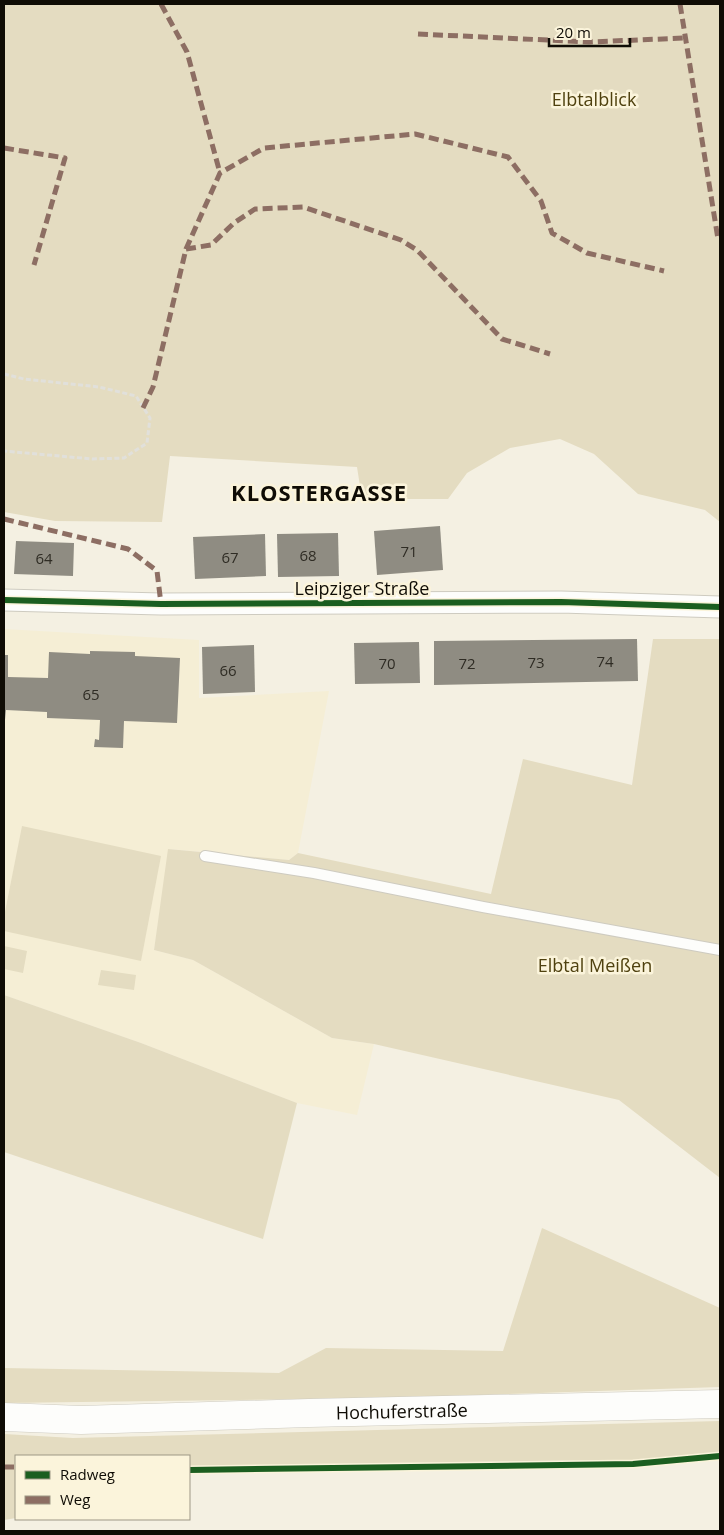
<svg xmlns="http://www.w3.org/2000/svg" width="724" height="1535" viewBox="0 0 724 1535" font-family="'Open Sans',sans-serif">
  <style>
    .built { fill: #f5eed5 }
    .green { fill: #e4dcc1 }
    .building { fill: #8f8c82 }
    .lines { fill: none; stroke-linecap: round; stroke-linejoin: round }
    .service-casing { stroke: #cecbc0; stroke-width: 12 }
    .minor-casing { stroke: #cecbc0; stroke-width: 23 }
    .primary-casing { stroke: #cecbc0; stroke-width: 29 }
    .path { stroke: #e1e0db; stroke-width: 3; stroke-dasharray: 5 2.5; stroke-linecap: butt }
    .service { stroke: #fdfdfb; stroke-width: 10 }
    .minor { stroke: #fdfdfb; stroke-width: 21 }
    .primary { stroke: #fdfdfb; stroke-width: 28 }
    .quiet { stroke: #8d6e63; stroke-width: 5; stroke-dasharray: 10 5; stroke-linecap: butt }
    .cycleway-casing { stroke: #fbf4db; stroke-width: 9 }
    .cycleway { stroke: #1b5e20; stroke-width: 6 }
    .labels { text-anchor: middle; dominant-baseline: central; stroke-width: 5; stroke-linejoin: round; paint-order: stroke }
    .number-label { font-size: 15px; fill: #2f2c24 }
    .park-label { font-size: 18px; fill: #4f410f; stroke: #fbf4db }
    .street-label { font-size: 18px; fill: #0f0c05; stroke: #fbf4db }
    .district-label { font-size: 22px; font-weight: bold; letter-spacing: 1px; fill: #0f0c05; stroke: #fbf4db }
  </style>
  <rect width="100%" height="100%" fill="#f4f0e2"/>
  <path class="built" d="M4 629 199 640V698L329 691 298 853 289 860 169 849 154 950 193 960 332 1038 374 1044 357 1115 297 1103 141 1043 4 995Z"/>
  <g class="green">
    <path d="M4 4H720V522L705 510 638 494 594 454 560 439 510 448 467 473 448 499H362L357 467 170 456 162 522 55 521 4 512Z"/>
    <path d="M653 639H720V1178L619 1100 374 1044 332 1038 193 960 154 950 168 849 289 860 298 853 491 894 523 759 632 785Z"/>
    <path d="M22 826 161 856 141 961 4 931V917Z"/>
    <path d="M4 946 27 951 23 973 4 969Z"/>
    <path d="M101 970 136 975 134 990 98 985Z"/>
    <path d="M4 995 141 1043 297 1103 263 1239 4 1152Z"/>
    <path d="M542 1228 720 1308V1387L390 1398 4 1403V1368L279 1373 326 1348 503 1351Z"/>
    <path d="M720 1421V1456L633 1464 200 1470 189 1473V1456H16V1518L4 1520V1434L73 1438Z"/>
  </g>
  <g class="building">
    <path d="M440 526 443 570 377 575 374 531Z"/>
    <path d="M338 533 339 576 278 577 277 534Z"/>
    <path d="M265 534 266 576 195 579 193 537Z"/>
    <path d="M16 541 74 543 73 576 14 574Z"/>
    <path d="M637 639 638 681 434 685V641Z"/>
    <path d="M419 642 420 683 355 684 354 643Z"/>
    <path d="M254 645 255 692 203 694 202 647Z"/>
    <path d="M90 651 135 652V656L180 658 177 723 124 721 123 748 94 747 95 739 99 740 100 720 47 718V712L6 710 5 720H4V655H8V677L48 678 49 652 90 654Z"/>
  </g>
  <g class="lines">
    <defs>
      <path id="service" d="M205 856 314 873 483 907 720 950"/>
      <path id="minor" d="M4 600 161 604 561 602 720 607"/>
      <g id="primary">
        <path id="s1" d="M4 1417 81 1420 309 1413 720 1404"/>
      </g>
    </defs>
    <use href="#service" class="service-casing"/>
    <use href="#minor" class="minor-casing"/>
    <use href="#primary" class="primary-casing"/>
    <path class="path" d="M4 374 24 379 99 387 136 396 150 418 147 443 124 458 92 459 4 451"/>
    <use href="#service" class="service"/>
    <use href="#minor" class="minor"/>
    <use href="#primary" class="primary"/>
    <g class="quiet">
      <path d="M161 4 187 52 220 173"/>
      <path d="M680 4 718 239 720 238"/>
      <path d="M418 34 589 42 685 38"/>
      <path d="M4 148 65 158 34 265"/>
      <path d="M186 249 211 245 234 223 255 209 303 207 401 240 417 250 502 339 550 354"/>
      <path d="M143 408 153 387 186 249 220 173 264 148 415 134 508 157 541 201 552 233 587 253 664 271"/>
      <path d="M4 519 128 549 157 571 161 604"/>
      <path d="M4 1467H16"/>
    </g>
    <defs>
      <g id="cycleway">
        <path d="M4 600 161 604 561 602 720 607"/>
        <path d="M189 1470 633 1464 720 1456"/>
      </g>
    </defs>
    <use href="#cycleway" class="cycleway-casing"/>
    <use href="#cycleway" class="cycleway"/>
  </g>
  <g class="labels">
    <g class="number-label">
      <text x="409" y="551">71</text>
      <text x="308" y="555">68</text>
      <text x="230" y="557">67</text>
      <text x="44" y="558">64</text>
      <text x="605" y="661">74</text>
      <text x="536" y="662">73</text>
      <text x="387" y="663">70</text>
      <text x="467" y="663">72</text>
      <text x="228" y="670">66</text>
      <text x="91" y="694">65</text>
    </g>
    <g class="park-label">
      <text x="594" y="99">Elbtalblick</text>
      <text x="595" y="965">Elbtal Meißen</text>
    </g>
    <g class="street-label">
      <text x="362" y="588">Leipziger Straße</text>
      <text stroke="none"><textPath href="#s1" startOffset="398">Hochuferstraße</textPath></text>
    </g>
    <g class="district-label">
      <text x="319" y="492">KLOSTERGASSE</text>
    </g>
  </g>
  <rect width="724" height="1535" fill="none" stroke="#0f0c05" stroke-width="10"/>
  <rect x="15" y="1455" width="175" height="65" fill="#fbf4db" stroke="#9d9785"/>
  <rect x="25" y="1471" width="25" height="8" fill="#1b5e20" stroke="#9d9785"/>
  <text x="60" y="1480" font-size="15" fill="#0f0c05">Radweg</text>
  <rect x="25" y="1496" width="25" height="8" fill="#8d6e63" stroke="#9d9785"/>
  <text x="60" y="1505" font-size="15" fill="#0f0c05">Weg</text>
  <path d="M549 38v8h81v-8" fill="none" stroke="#0f0c05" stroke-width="2.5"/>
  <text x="556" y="38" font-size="15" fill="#0f0c05" stroke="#fbf4db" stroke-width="4" paint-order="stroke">20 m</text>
</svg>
